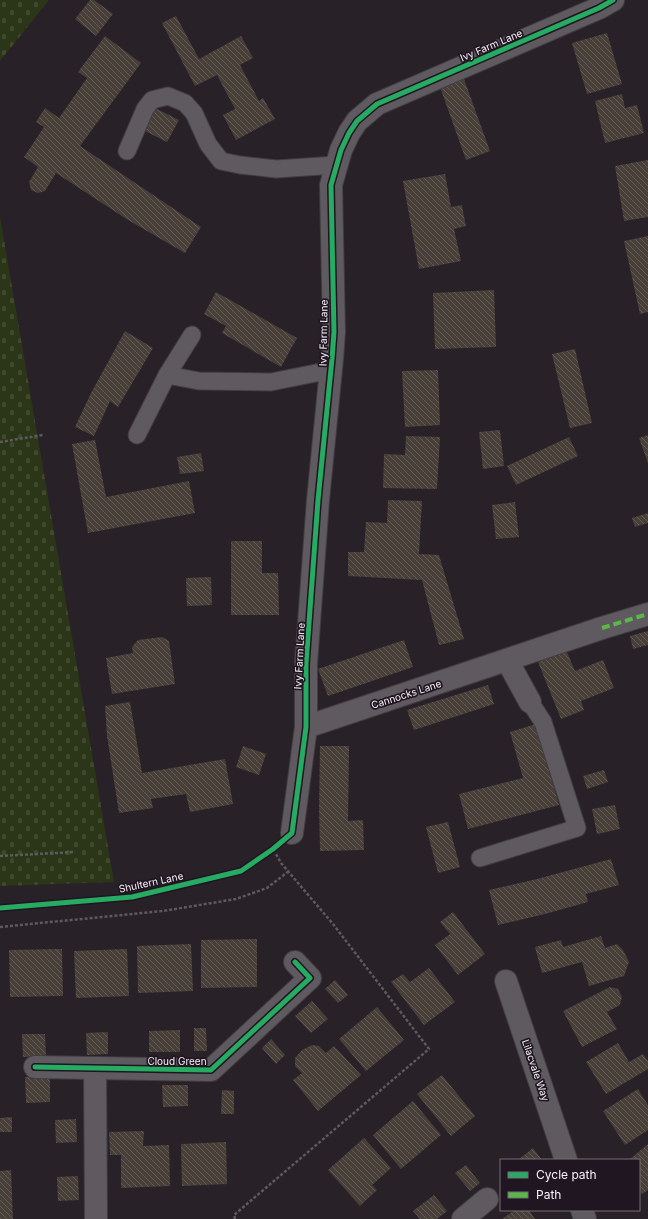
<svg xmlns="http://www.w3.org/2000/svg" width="648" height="1219" viewBox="0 0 648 1219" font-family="Inter,sans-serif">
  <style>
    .cemetery { fill: url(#cemetery-stones) }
    .building { fill: url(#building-back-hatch) }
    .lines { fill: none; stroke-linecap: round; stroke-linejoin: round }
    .lane-casing { stroke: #433d43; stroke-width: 19 }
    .street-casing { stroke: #433d43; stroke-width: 24 }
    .path { stroke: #5e595f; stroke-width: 2.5; stroke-dasharray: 3 2; stroke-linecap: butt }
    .lane { stroke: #5f5a5f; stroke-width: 17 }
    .street { stroke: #5f5a5f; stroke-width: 22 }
    .quiet { stroke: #58b947; stroke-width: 4; stroke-dasharray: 8 4; stroke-linecap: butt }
    .cycleway-casing { stroke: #201621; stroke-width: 8 }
    .cycleway { stroke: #26ab63; stroke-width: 5 }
    .labels { text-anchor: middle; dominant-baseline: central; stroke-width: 3.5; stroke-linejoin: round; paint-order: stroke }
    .street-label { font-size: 10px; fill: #f8f0f9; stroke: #201621 }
  </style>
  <defs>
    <pattern id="cemetery-stones" width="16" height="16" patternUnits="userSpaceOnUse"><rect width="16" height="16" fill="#2b3517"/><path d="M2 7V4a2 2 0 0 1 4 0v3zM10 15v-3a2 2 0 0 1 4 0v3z" fill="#40492e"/></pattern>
    <pattern id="building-back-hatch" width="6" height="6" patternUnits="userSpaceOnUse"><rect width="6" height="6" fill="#483f39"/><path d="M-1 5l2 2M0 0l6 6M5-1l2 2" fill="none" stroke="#635b56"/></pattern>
  </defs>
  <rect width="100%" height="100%" fill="#282228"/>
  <g class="cemetery">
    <path d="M0 0H49L0 61Z"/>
    <path d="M0 217 114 882 0 886Z"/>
  </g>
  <g class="building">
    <path d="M90 0H94L113 14 96 36 75 19Z"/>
    <path d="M176 16 199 59 241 36 253 58 240 65 259 101 263 98 275 119 236 140 223 115 235 109 217 75 195 86 162 23Z"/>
    <path d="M607 33 622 84 587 94 572 43Z"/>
    <path d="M105 36 141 63 80 146 201 227 185 253 128 220 56 173 45 191 38 193 31 190 29 182 38 167 24 157 44 127 36 122 45 108 59 118 87 78 78 72Z"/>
    <path d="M464 79 490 151 466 160 440 87Z"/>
    <path d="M622 94 625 108 637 105 644 133 605 143 595 101Z"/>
    <path d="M155 108 179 120 167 142 143 130Z"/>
    <path d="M648 160V217L624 221 615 166Z"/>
    <path d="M445 174 451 207 462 205 464 217 466 226 454 229 461 261 419 269 403 181Z"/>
    <path d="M648 236V312L640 314 624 241Z"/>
    <path d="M494 290 496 347 435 349 433 293Z"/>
    <path d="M216 292 297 338 281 367 222 333 226 326 204 314Z"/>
    <path d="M125 331 153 348 118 407 110 401 94 436 75 427 91 393Z"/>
    <path d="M575 349 592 423 570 428 552 354Z"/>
    <path d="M438 370 440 425 405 427 402 371Z"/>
    <path d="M500 430 504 466 483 469 479 432Z"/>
    <path d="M648 435V463L639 438Z"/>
    <path d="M406 436 440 437 437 489 383 488 384 454 405 455Z"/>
    <path d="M569 437 578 456 516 485 507 466Z"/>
    <path d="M95 440 106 497 189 481 195 513 88 533 72 444Z"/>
    <path d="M201 453 204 471 180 474 177 457Z"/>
    <path d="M388 500 422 501 419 554 439 555 464 639 439 645 422 580 348 576V552H364L366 522 387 523Z"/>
    <path d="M515 502 519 537 496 539 492 505Z"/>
    <path d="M648 513V523L635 527 632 518Z"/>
    <path d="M231 541H262V573H278L279 615H231Z"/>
    <path d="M211 577 212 605 187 606 186 578Z"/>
    <path d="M648 631V645L633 649 630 636Z"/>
    <path d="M162 637 169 641 175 684 112 694 106 658 133 653 132 647 138 640Z"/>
    <path d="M404 640 413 667 328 696 318 669Z"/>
    <path d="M564 645 575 671 603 660 614 688 581 701 584 710 561 719 536 657Z"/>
    <path d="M488 685 494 704 414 730 407 710Z"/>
    <path d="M130 702 142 773 225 759 233 804 190 812 186 794 151 799 153 808 119 813 107 736 105 706Z"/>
    <path d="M536 724 559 805 468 829 459 794 523 778 510 732Z"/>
    <path d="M243 746 266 754 259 775 236 767Z"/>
    <path d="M320 746H349L348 821 363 820 364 850 320 851 319 807Z"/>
    <path d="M604 770 608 782 587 789 583 776Z"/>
    <path d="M615 805 620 829 597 834 592 809Z"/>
    <path d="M448 822 460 867 438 873 426 827Z"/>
    <path d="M611 859 619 885 586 894 588 902 545 914 498 925 489 890 537 879Z"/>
    <path d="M453 912 485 954 458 975 435 945 450 934 440 922Z"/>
    <path d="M601 936 605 948 617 944 623 950 629 962 624 976 589 986 582 962 542 973 535 947 561 940 563 947Z"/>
    <path d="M257 939V987L201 988V940Z"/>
    <path d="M191 944 193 991 138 993 137 946Z"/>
    <path d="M62 949 63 996 10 997 9 950Z"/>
    <path d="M127 949 129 996 76 998 74 951Z"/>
    <path d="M429 968 455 1002 424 1025 391 982 403 974 410 982Z"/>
    <path d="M335 980 348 995 338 1003 325 989Z"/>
    <path d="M610 987 618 989 622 997 620 1005 607 1012 617 1029 582 1047 563 1011Z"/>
    <path d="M312 1001 328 1019 311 1033 295 1016Z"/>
    <path d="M377 1007 404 1040 366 1071 339 1039Z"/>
    <path d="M194 1028H206L207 1051H194Z"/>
    <path d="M180 1030V1052H149V1031Z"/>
    <path d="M108 1032V1054L87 1055 86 1033Z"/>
    <path d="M22 1034H45L46 1056 23 1057Z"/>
    <path d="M271 1039 285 1055 276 1064 262 1048Z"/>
    <path d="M618 1043 629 1062 643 1054 648 1061V1069L606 1094 586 1062Z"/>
    <path d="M312 1045 319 1046 326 1053 334 1046 361 1075 318 1111 293 1080 302 1073 295 1066V1058L302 1050Z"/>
    <path d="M442 1075 475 1116 451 1136 417 1094Z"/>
    <path d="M50 1076V1102L26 1103 25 1077Z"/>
    <path d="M162 1085H188V1106L163 1107Z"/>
    <path d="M638 1089 648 1105V1130L625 1145 603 1111Z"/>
    <path d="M222 1090 234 1091V1114H221Z"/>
    <path d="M413 1101 441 1135 401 1169 373 1135Z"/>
    <path d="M12 1117V1132H0V1118Z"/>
    <path d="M76 1119 77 1142 56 1143 55 1120Z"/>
    <path d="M144 1131 143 1146 169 1145 170 1186 121 1188V1155H110L109 1132Z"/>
    <path d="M364 1138 391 1168 372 1185 377 1190 360 1206 328 1170Z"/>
    <path d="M226 1142 227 1184 182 1186 181 1144Z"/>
    <path d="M648 1144V1190L642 1194 639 1190V1160H629Z"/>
    <path d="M533 1148 542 1160H518Z"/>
    <path d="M466 1165 480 1183 470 1191 455 1173Z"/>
    <path d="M11 1170 13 1219H0V1171Z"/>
    <path d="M78 1176 79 1200 58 1201 57 1177Z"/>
    <path d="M434 1195 447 1211 437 1219H420L413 1211Z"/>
    <path d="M515 1210H529L535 1219H502Z"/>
  </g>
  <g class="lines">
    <defs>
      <g id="lane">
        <path d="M127 151 145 109 152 100 168 96 185 103 194 113 208 144 221 161 240 165 276 169 336 165"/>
        <path d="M167 375 199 381 271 382 331 370"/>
        <path d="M137 435 167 375 192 335"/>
        <path d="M480 858 577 828 543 722 530 702"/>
      </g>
      <g id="street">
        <path d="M507 660 530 702"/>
        <path d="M306 727 602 628 648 614"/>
        <path d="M292 833 306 727V664L318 500 332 359 334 332 331 185 341 150 349 133 357 121 377 104 599 8 613 0"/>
        <path d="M506 981 566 1160"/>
        <path d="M35 1067 211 1070 310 978 295 962"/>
        <path d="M95 1069 96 1219"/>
        <path d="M582 1210 585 1219"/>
        <path d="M463 1219 487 1199"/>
      </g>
    </defs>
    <use href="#lane" class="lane-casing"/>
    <use href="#street" class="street-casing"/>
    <g class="path">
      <path d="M0 442 43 435"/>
      <path d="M0 856 75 852"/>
      <path d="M0 927 163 911 236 899 267 888 289 871"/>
      <path d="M235 1219 234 1215 429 1049 333 924 281 863 276 854"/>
    </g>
    <use href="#lane" class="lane"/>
    <use href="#street" class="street"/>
    <path class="quiet" d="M602 628 648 614"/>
    <defs>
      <g id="cycleway">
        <path d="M0 908 132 897 241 871 273 849 292 833 306 727V664L318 500 332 359 334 332 331 185 341 150 349 133 357 121 377 104 599 8 613 0"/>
        <path d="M35 1067 211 1070 310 978 295 962"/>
      </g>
    </defs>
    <use href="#cycleway" class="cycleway-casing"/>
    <use href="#cycleway" class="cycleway"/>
  </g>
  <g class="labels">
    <g class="street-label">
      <text transform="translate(491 45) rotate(-23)">Ivy Farm Lane</text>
      <text transform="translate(323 333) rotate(-89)">Ivy Farm Lane</text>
      <text transform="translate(299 656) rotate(-87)">Ivy Farm Lane</text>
      <text transform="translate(406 694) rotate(-18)">Cannocks Lane</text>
      <text transform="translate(151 882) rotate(-12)">Shultern Lane</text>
      <text x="177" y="1061">Cloud Green</text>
      <text transform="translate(536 1070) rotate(71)">Lilacvale Way</text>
    </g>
  </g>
  <rect x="500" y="1159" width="140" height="52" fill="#201621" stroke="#766d77"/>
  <rect x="508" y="1172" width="20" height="6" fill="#26ab63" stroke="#766d77"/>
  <text x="536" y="1179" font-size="12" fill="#f8f0f9">Cycle path</text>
  <rect x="508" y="1192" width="20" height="6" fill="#58b947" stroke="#766d77"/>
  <text x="536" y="1199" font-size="12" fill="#f8f0f9">Path</text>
</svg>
